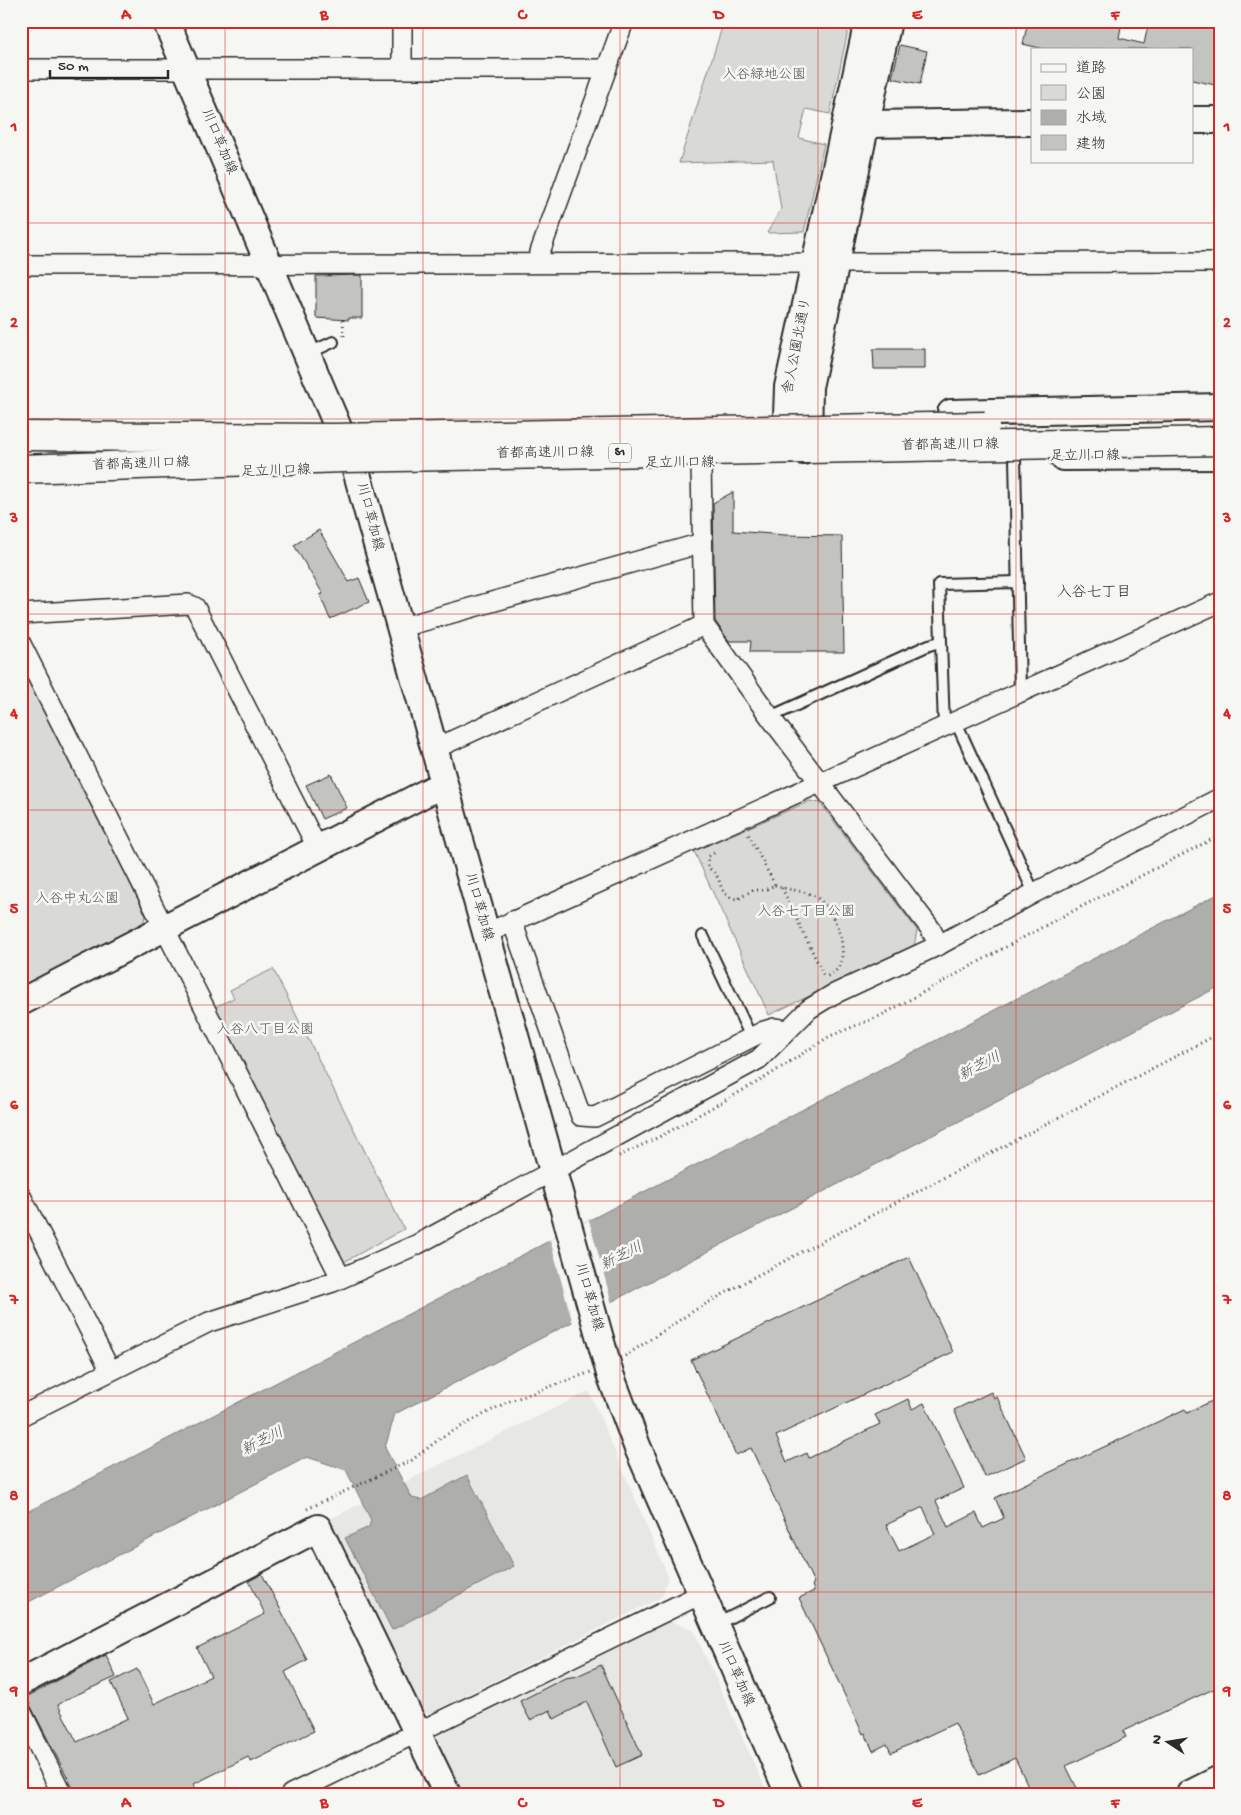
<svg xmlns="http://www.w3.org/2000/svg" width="1241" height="1815" viewBox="0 0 1241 1815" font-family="'Gochi Hand','Klee One',sans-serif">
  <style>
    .built { fill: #e7e7e3 }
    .green { fill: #d9d9d5; stroke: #828280 }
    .water { fill: #aeaeab; stroke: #7a7a78 }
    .pier { fill: #f6f6f2 }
    .building { fill: #c3c3c0; stroke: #2b2b2b; fill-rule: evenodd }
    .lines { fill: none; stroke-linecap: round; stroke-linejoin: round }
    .lane-casing { stroke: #2b2b2b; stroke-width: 14 }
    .street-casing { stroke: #2b2b2b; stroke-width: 22 }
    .secondary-casing { stroke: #2b2b2b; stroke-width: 30 }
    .path { stroke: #2b2b2b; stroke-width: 3; stroke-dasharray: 1 4; stroke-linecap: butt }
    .lane { stroke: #f6f6f2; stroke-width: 10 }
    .street { stroke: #f6f6f2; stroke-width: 19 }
    .secondary { stroke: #f6f6f2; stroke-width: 26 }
    .highway-bridge-casing { stroke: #2b2b2b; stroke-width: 31; stroke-linecap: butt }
    .highway-bridge { stroke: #f6f6f2; stroke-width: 28 }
    .grid { fill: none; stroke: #d62828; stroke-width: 1; stroke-opacity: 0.55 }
    .labels { text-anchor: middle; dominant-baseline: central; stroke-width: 5; stroke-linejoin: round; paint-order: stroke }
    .shield { fill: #f6f6f2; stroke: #686867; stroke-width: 1 }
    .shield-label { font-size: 12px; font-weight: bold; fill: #2b2b2b }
    .park-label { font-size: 14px; fill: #565656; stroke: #f6f6f2 }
    .street-label { font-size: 14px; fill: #2b2b2b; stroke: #f6f6f2 }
    .neighbourhood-label { font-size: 15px; fill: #2b2b2b; stroke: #f6f6f2 }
    .water-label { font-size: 15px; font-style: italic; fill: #525251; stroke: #f6f6f2 }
    .neatline { fill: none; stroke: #d62828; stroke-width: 2 }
    .grid-label { font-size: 16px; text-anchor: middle; font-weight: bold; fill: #d62828 }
  </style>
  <rect width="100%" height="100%" fill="#f6f6f2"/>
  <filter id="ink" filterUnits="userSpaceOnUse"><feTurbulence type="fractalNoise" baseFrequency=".02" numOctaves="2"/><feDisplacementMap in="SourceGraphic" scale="10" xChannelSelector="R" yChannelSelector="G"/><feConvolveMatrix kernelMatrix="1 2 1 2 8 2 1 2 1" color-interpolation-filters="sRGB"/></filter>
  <g filter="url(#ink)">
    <g class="built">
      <path d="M589 1391 668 1576 662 1597 428 1714 419 1710 326 1521Z"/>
      <path d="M669 1621 693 1629 768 1794H457L434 1746 438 1735Z"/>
    </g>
    <g class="green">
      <path d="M724 21H850L830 114 806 109 799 138 824 144 804 232 767 233 781 209 773 160 679 163Z"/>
      <path d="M21 667 146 915 141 928 21 988Z"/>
      <path d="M810 801 820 803 917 930 914 947 769 1015 694 851Z"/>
      <path d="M273 969 404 1229 344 1262 215 1007 234 998 230 990Z"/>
    </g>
    <path class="water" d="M1220 893V986L395 1414 385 1448 412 1498 421 1500 467 1475 514 1566 392 1630 345 1538 369 1527 371 1520 346 1470 307 1457 21 1606V1515Z"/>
    <path class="pier" d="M589 1220 612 1304 573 1324 550 1240Z"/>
    <g class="building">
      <path d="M1028 21H1122L1119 38 1144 44 1149 21H1220V86L1192 80V49H1044L1023 44Z"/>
      <path d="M900 45 927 51 920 84 892 78Z"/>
      <path d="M362 275V318H349V320L316 318V276Z"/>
      <path d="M873 349H925V369H874Z"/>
      <path d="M733 492V531L785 535 842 536 844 652H750L751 641H729L715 621 713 503Z"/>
      <path d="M319 530 349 582 359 578 369 602 330 619 320 595 323 594 294 545Z"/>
      <path d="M331 774 347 808 322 819 306 785Z"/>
      <path d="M909 1257 953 1352 776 1436 787 1462 807 1453 809 1458 880 1424 875 1415 908 1399 912 1409 924 1403 964 1488 936 1501 948 1527 976 1513 983 1528 1004 1518 995 1498 1185 1409 1187 1413 1220 1397V1686L1123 1731 1126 1737 1066 1766 1080 1794H1032L1015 1758 979 1775 955 1723 891 1753 887 1744 873 1751 865 1733 863 1734 799 1598 814 1591 812 1585 814 1583 751 1448 736 1455 691 1360ZM923 1507 935 1534 899 1551 886 1525Z"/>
      <path d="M991 1392 994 1398 997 1397 1026 1458 985 1477 954 1410Z"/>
      <path d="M262 1574 307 1660 285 1672 314 1731 251 1762 248 1757 194 1784 198 1794H76L26 1697 106 1655 116 1677 69 1698 58 1705 77 1742 128 1718 111 1682 137 1669 154 1704 211 1676 197 1648 265 1614 249 1581Z"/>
      <path d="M601 1665 642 1755 616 1767 587 1702 554 1719 550 1710 530 1720 520 1701 565 1678 577 1676Z"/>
    </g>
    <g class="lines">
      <defs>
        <g id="lane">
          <path d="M307 354 333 342"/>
          <path d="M1015 458 1020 692"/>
          <path d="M770 717 929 645 940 642"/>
          <path d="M956 722 1034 893"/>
          <path d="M944 727 939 584 1018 582"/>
          <path d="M703 936 751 1037"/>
          <path d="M715 1625 770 1597"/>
        </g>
        <g id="street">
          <path d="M402 21V68"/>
          <path d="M21 69H606"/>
          <path d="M539 263 540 252 624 21"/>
          <path d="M835 263 1220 262"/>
          <path d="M21 265 815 263"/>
          <path d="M701 464 704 625 770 717 930 928 939 945"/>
          <path d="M21 614 188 604 195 607 318 849"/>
          <path d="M399 628 702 543"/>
          <path d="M21 644 341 1278"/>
          <path d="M434 749 704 625"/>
          <path d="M512 921 581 1116 595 1117 764 1031 774 1028 788 1030"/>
          <path d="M485 934 1220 602"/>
          <path d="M21 1196 110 1370"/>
          <path d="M21 1416 209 1322 333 1282 418 1244 759 1059 809 1009 832 995 939 945 1034 893 1220 798"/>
          <path d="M21 1711 62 1794"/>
          <path d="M291 1794 701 1594"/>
        </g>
        <g id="secondary">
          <path d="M166 21 356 470 610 1374 637 1446 789 1794"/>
          <path d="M1192 120H1220"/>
          <path d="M850 121 865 124 1032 122"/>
          <path d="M951 413 1220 407"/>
          <path d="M790 450 786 443 788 387 868 21"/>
          <path d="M803 451 808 442 809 387 888 21"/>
          <path d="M1063 457 1220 456"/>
          <path d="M21 1002 443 784"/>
          <path d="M21 1682 318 1528 447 1794"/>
          <path d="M1190 1794 1220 1779"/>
        </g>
      </defs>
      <use href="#lane" class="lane-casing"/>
      <use href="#street" class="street-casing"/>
      <use href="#secondary" class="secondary-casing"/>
      <g class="path">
        <path d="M343 320 344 337"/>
        <path d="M714 853 708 857V867C712 871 717 875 719 880 722 890 725 898 738 899L753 890H765L775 885 747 832"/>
        <path d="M775 885C788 891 803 889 816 897 836 910 859 967 825 977"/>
        <path d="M782 888 825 978"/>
        <path d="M619 1156 661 1136 763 1079 830 1036 880 1016 1048 924 1220 835"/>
        <path d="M625 1356 695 1310 754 1277 1220 1033"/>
        <path d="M307 1509 412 1460 442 1437 507 1402 591 1372"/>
      </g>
      <use href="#lane" class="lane"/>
      <use href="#street" class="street"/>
      <use href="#secondary" class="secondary"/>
      <defs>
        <g id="highway-bridge">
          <path d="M21 436 334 438 985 426"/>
          <path d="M21 469 344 458 1220 441"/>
        </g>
      </defs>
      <use href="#highway-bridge" class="highway-bridge-casing"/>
      <use href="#highway-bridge" class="highway-bridge"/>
    </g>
  </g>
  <path class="grid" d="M225 21V1794M423 21V1794M620 21V1794M818 21V1794M1016 21V1794M21 223H1220M21 419H1220M21 614H1220M21 810H1220M21 1005H1220M21 1201H1220M21 1396H1220M21 1592H1220"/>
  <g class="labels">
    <rect class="shield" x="609" y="443.5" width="22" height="19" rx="4"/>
    <g class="shield-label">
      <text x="620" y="453">S1</text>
    </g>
    <g class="park-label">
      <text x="764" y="75">入谷緑地公園</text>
      <text x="77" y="899">入谷中丸公園</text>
      <text x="806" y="912">入谷七丁目公園</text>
      <text x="265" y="1030">入谷八丁目公園</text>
    </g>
    <g class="street-label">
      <text transform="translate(218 142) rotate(67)">川口草加線</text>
      <text transform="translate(798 346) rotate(-79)">舎人公園北通り</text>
      <text transform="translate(950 446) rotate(-1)">首都高速川口線</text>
      <text transform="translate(545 454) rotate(-1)">首都高速川口線</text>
      <text transform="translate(1085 457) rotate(-1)">足立川口線</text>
      <text transform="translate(680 464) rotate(-1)">足立川口線</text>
      <text transform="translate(141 465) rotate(-2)">首都高速川口線</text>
      <text transform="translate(276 472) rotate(-2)">足立川口線</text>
      <text transform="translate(369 517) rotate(75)">川口草加線</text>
      <text transform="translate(478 907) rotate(74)">川口草加線</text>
      <text transform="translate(588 1297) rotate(74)">川口草加線</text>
      <text transform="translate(735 1674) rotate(66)">川口草加線</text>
    </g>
    <g class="neighbourhood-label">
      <text x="1094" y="593">入谷七丁目</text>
    </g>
    <g class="water-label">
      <text transform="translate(980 1067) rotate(-28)">新芝川</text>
      <text transform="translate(622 1257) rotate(-27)">新芝川</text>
      <text transform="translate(263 1442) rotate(-27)">新芝川</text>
    </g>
  </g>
  <rect width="1241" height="1815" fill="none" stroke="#f6f6f2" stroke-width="55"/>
  <rect x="1031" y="48" width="162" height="115" fill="#f6f6f2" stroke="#a5a5a2"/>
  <rect x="1041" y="64" width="25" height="8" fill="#f6f6f2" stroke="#a5a5a2"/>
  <text x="1076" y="72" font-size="15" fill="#2b2b2b">道路</text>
  <rect x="1041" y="85" width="25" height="15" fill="#d9d9d5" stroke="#a5a5a2"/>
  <text x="1076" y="98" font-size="15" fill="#2b2b2b">公園</text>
  <rect x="1041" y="110" width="25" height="15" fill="#aeaeab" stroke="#a5a5a2"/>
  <text x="1076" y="122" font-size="15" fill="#2b2b2b">水域</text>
  <rect x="1041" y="135" width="25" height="15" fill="#c3c3c0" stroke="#a5a5a2"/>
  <text x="1076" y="148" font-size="15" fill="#2b2b2b">建物</text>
  <g transform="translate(1168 1742) rotate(282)" stroke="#f6f6f2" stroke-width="4" paint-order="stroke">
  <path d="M0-4L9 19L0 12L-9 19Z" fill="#2b2b2b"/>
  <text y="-8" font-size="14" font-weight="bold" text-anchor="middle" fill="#2b2b2b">N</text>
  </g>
  <path d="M50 70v8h118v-8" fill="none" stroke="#2b2b2b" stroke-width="2.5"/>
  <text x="58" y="70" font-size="15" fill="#2b2b2b" stroke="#f6f6f2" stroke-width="4" paint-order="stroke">50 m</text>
  <rect x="28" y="28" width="1186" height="1760" class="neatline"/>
  <g class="grid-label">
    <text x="126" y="19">A</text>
    <text x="324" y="19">B</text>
    <text x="522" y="19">C</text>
    <text x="719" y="19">D</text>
    <text x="917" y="19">E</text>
    <text x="1115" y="19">F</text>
    <text x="14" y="131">1</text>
    <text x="1227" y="131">1</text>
    <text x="14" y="327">2</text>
    <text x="1227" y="327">2</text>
    <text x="14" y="522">3</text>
    <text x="1227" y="522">3</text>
    <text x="14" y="718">4</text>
    <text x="1227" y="718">4</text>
    <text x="14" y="913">5</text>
    <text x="1227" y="913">5</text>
    <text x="14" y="1109">6</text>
    <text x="1227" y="1109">6</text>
    <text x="14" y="1304">7</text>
    <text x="1227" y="1304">7</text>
    <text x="14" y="1500">8</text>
    <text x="1227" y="1500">8</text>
    <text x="14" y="1695">9</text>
    <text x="1227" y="1695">9</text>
    <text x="126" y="1807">A</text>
    <text x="324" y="1807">B</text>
    <text x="522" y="1807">C</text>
    <text x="719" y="1807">D</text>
    <text x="917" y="1807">E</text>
    <text x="1115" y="1807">F</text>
  </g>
</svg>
